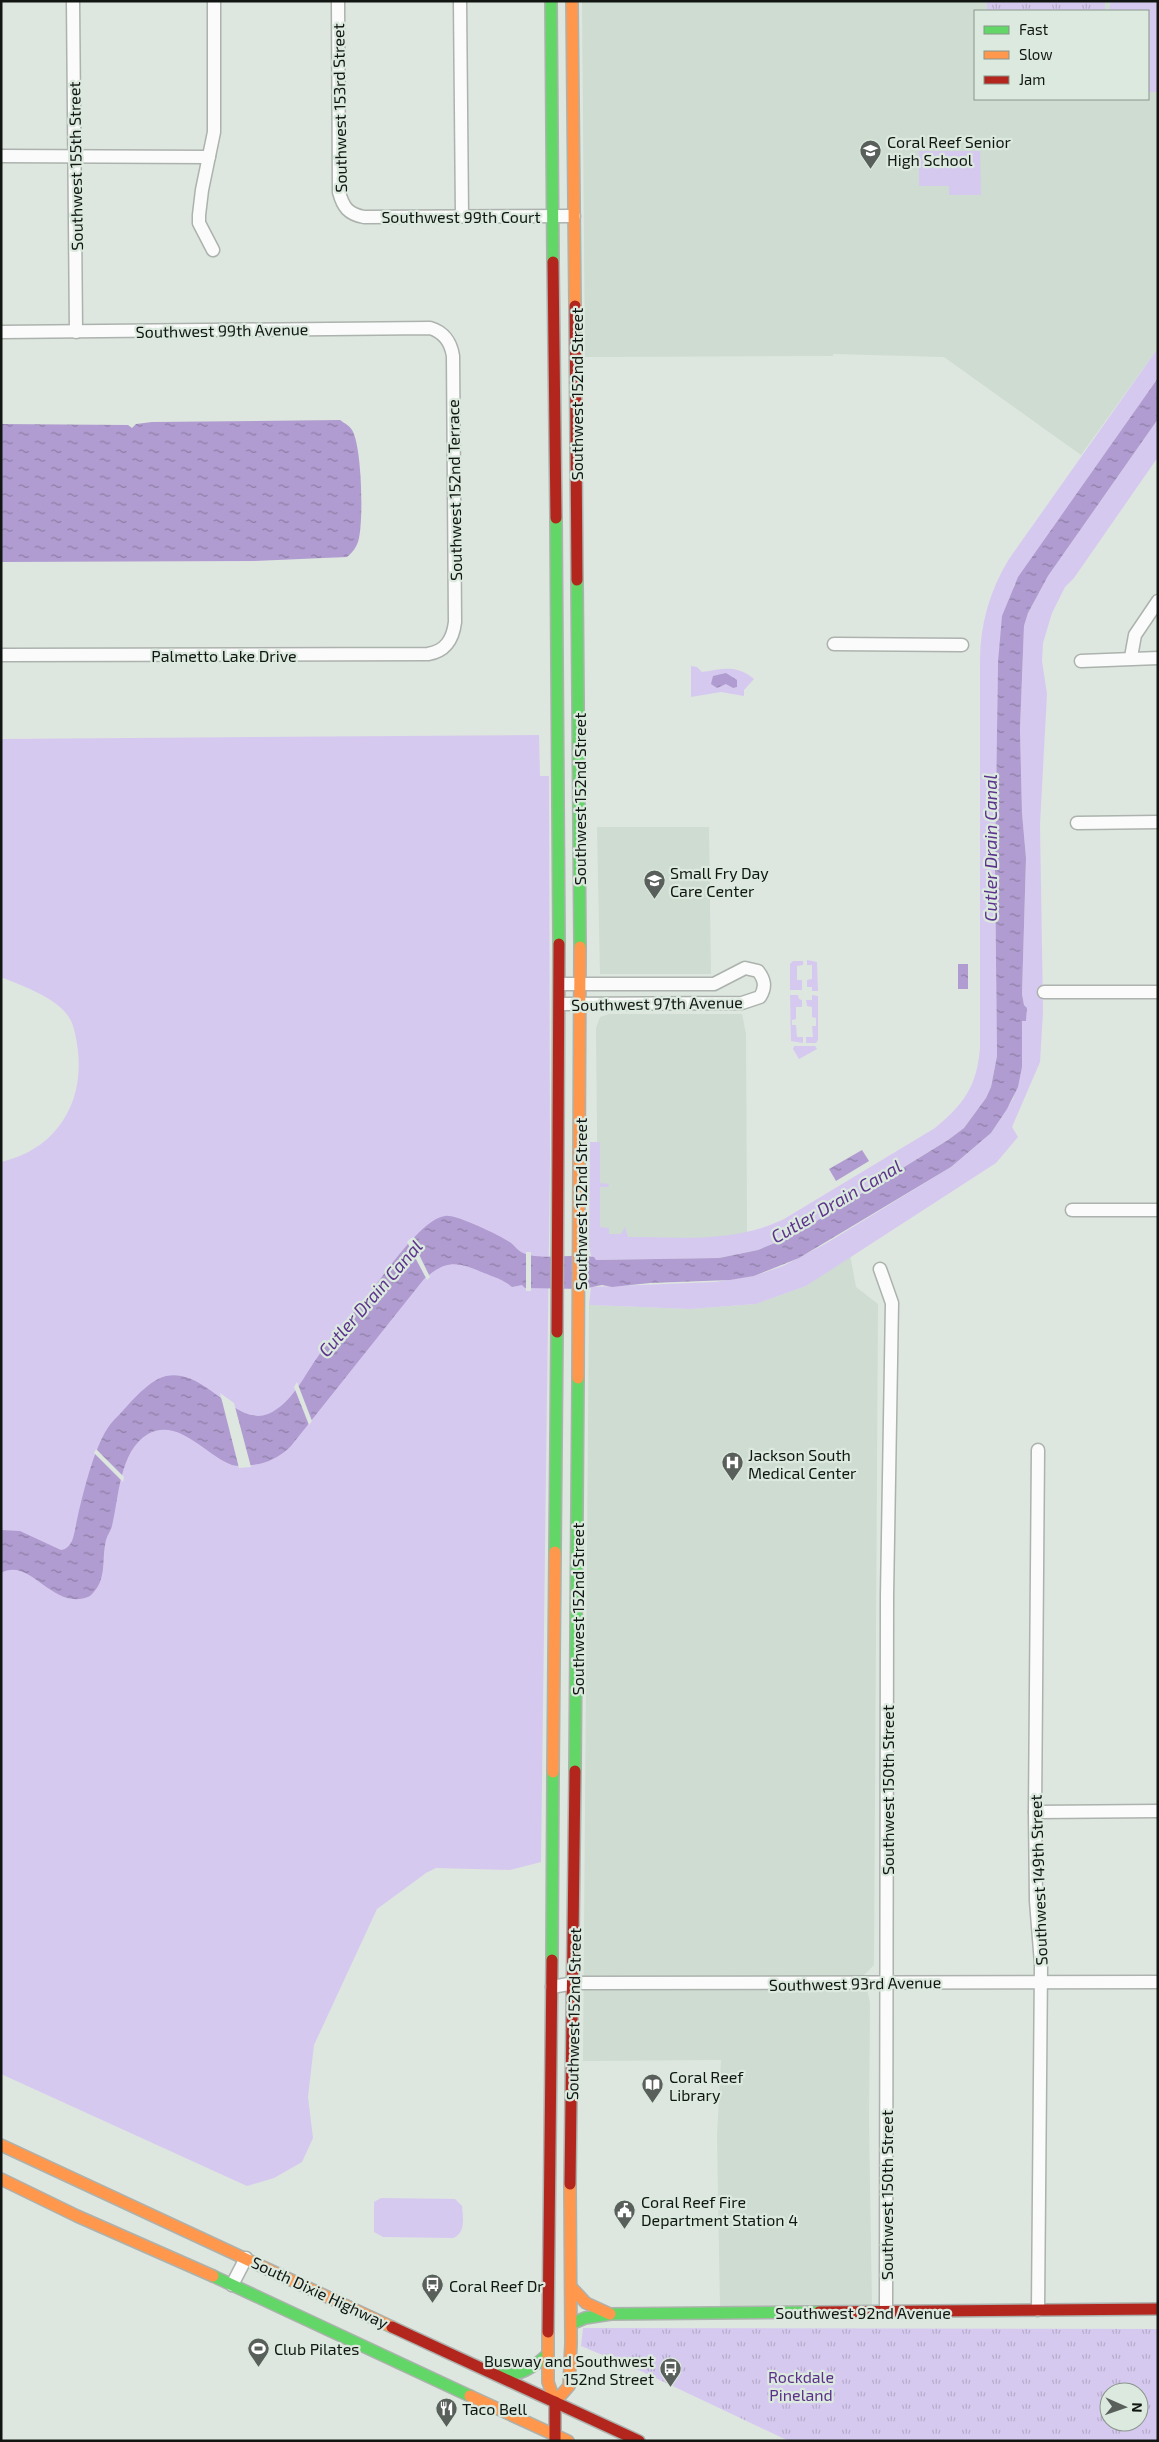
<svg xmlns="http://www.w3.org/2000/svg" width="1159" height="2442" viewBox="0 0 1159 2442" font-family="'Exo 2',sans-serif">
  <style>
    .built { fill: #cedcd1; fill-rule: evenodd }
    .green { fill: #d6c9ef }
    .park { fill: url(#park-tufts); fill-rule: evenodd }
    .water { fill: url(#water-ripples) }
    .pier { fill: #dee6e0 }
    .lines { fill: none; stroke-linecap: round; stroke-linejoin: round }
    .street-casing { stroke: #acb2ad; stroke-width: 15 }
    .fast-casing { stroke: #acb2ad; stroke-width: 14 }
    .slow-casing { stroke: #acb2ad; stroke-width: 14 }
    .jam-casing { stroke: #acb2ad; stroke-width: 14 }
    .street { stroke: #fafbfa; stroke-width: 12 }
    .fast { stroke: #63d668; stroke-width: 11 }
    .slow { stroke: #ff974d; stroke-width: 11 }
    .jam { stroke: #b3261e; stroke-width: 11 }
    .labels { text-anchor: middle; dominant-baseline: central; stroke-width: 4.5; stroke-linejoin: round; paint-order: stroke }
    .street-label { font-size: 16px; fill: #111612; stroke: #dbe9de }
    .poi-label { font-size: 16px; fill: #111612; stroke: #dbe9de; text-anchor: start }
    .park-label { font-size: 16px; fill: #5b308b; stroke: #dbe9de }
    .water-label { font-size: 18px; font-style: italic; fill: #5d338e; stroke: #dbe9de }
  </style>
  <defs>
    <pattern id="park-tufts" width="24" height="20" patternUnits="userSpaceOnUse" patternTransform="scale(1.25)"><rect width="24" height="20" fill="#d6c9ef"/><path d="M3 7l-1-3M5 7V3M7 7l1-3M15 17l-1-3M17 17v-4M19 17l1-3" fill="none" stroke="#b7accc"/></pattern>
    <pattern id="water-ripples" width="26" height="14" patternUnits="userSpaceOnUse" patternTransform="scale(1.25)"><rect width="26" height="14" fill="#b09cd0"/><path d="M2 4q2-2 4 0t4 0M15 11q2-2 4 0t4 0" fill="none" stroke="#8e7ea7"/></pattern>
  </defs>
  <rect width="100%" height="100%" fill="#dee6e0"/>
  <g class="built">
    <path d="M582 1H1158V348L1081 455 944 357 833 354V356L585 357ZM975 11H1148V99H975Z"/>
    <path d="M597 827H709L711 974H600Z"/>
    <path d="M609 1014H742L746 1034 747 1233 706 1241 598 1237 596 1028 600 1017Z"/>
    <path d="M850 1255 856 1287 878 1304 874 1965 864 1975 870 2003 869 2123 872 2306 720 2308 717 2136 721 2060 583 2061 589 1305 690 1309 756 1304 806 1286Z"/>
  </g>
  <g class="green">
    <path d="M1111 1H1158V92H1148V11H1109Z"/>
    <path d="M919 151H980L981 195H949V186H919Z"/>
    <path d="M1158 348V378L1014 585 998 662 995 875 997 1056 991 1087 986 1098 964 1128 948 1140 794 1235 758 1250 719 1258 596 1260 591 1256 589 1247 590 1142H600V1183L609 1184 608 1187H600V1227L609 1228V1234H621L625 1227 628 1237C681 1237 735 1243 784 1219L935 1128C964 1104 977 1086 980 1048V661C980 624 990 590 1009 559Z"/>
    <path d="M1158 419V457L1074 578 1065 587 1052 613 1043 643 1042 661 1047 694 1040 824 1043 1012 1040 1062 1012 1127 1018 1137 996 1163 806 1286 756 1304 690 1309 589 1305 591 1287 715 1282 754 1276 783 1266 825 1244 951 1167 991 1133 1013 1099 1022 1067V1021L1026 1020 1027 1009 1024 1005 1022 994 1026 858 1022 813 1020 729 1024 626 1028 613 1048 576Z"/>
    <path d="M691 666 697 667 702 672C723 669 736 664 754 679L744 690V696L721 692 691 697Z"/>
    <path d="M539 735 540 776H549L550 1162 541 1862 510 1870 436 1868 426 1873 377 1909 314 2045 308 2097 313 2138 302 2162 274 2178 247 2186 1 2074V1162C55 1150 84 1105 78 1051 77 1043 75 1029 71 1021 61 999 23 986 1 977V739Z"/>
    <path d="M807 960 817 962 818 991H812V987H807V980L812 979V965H807Z"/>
    <path d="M793 961H803V965L797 966V980H802V990H790V964Z"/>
    <path d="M790 995H798L799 999 802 1000V1007H796V1019L792 1020V1025H796L797 1037H803V1043L791 1041Z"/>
    <path d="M812 995 818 996V1040L816 1043H806V1037H813L812 1026H816V1018L812 1017V1007L807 1006 806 1000H812Z"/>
    <path d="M794 1046H815L817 1049 799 1059 793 1049Z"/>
    <path d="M381 2198 455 2199 462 2206C463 2218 466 2233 453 2238L383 2237 374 2232V2202Z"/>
  </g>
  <g class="park">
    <rect x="987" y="1" width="118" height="10"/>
    <path d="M583 2328 1158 2329V2441H789L643 2372 581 2346ZM1109 2392H1139V2422H1109Z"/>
  </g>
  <g class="water">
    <path d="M1158 378V419L1048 576 1028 613 1024 626 1020 729 1022 813 1026 858 1022 994 1024 1005 1027 1008 1026 1021H1022V1067L1018 1087 1007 1109 991 1133 951 1167 799 1258 754 1276 730 1280 650 1283 612 1287 602 1285 583 1289 525 1288 522 1285 512 1287C504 1280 494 1277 484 1273 458 1262 447 1259 424 1279L291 1446C282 1455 272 1461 259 1464 251 1465 240 1467 232 1465 206 1456 179 1417 148 1434 119 1451 119 1498 112 1526 111 1531 107 1535 106 1540 101 1561 108 1580 90 1596 53 1613 31 1556 1 1573V1530L20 1531 61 1550C67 1549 69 1546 72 1541 75 1533 76 1523 78 1515 84 1490 96 1438 114 1420 127 1407 141 1388 158 1379 201 1359 232 1428 268 1414 292 1404 305 1374 319 1355 336 1332 355 1312 372 1290 386 1272 423 1218 445 1216 456 1214 501 1236 511 1243 515 1246 518 1251 523 1253 541 1261 573 1253 594 1257L596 1260 719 1258 758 1250 794 1235 948 1140 964 1128 986 1098 991 1087 997 1056 995 868 998 662 1002 616 1018 577Z"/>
    <path d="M340 420C344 423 349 425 352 430 362 445 364 524 358 542 356 548 352 553 347 557L254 561 1 562V424L128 425 132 428 136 424 152 422Z"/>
    <path d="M726 673 737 680V687L733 688 726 684 717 688 711 684 713 676Z"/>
    <rect x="958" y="964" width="10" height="25"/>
    <path d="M862 1150 869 1161 836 1181 829 1169Z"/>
  </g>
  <g class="pier">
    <path d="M411 1238 430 1277 427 1280 407 1242Z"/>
    <rect x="526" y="1252" width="5" height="39"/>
    <path d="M297 1382 312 1421 309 1425 294 1387Z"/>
    <path d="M220 1393 234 1403 251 1467 239 1468Z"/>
    <path d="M96 1449 124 1477 123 1482 94 1453Z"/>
  </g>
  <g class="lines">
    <defs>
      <g id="street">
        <path d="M73 1 76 332"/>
        <path d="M338 1 339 192C343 207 348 214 364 217L574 216"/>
        <path d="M460 1 462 216"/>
        <path d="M1 156 209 157"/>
        <path d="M213 250 199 223V215L202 190 214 132V1"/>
        <path d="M1 332 430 328C444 332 451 343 453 356L455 622C453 639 446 651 428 654L1 655"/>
        <path d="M834 644 962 645"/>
        <path d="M1131 657 1135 635 1158 601"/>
        <path d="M1081 661 1158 658"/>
        <path d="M1077 823 1158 822"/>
        <path d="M560 984H714L745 968 758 971C765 980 766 987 760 997L742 1003 560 1004"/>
        <path d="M1044 992H1158"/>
        <path d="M1072 1210H1158"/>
        <path d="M880 1269 892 1303 887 1596 886 2312"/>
        <path d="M1035 1812 1158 1811"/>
        <path d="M552 1987 574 1983 1158 1982"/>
        <path d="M232 2285 246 2258"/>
        <path d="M1038 2310 1041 1964 1036 1901 1035 1812 1038 1450"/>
      </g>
      <g id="fast">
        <path d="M551 1 553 262"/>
        <path d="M556 518 559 944"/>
        <path d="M577 580 580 947"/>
        <path d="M555 1552 557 1332"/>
        <path d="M575 1771 578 1378"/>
        <path d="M552 1960 553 1772"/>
        <path d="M213 2276 470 2396"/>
        <path d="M571 2324 585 2318 611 2314 819 2312"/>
        <path d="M499 2375C520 2376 533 2368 548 2354"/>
      </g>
      <g id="slow">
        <path d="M572 1 575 306"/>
        <path d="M578 1378 580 947"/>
        <path d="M553 1772 555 1552"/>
        <path d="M1 2145 392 2327"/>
        <path d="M1 2179 77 2216 213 2276"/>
        <path d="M571 2287 586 2303 610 2314"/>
        <path d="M548 2332V2382L555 2402 569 2386 571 2343 570 2184"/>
        <path d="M470 2396 568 2441"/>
      </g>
      <g id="jam">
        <path d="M553 262 556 518"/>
        <path d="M575 306 577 580"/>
        <path d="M557 1332 559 944"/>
        <path d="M570 2184 575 1771"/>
        <path d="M819 2312 1158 2309"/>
        <path d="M392 2327 639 2441"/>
        <path d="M548 2332 552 1960"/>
        <path d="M555 2402V2441"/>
      </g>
    </defs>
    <use href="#street" class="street-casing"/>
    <use href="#fast" class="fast-casing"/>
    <use href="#slow" class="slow-casing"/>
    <use href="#jam" class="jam-casing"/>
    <use href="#street" class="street"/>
    <use href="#fast" class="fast"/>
    <use href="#slow" class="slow"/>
    <use href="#jam" class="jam"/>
  </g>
  <defs>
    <symbol id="school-pin" viewBox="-11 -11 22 30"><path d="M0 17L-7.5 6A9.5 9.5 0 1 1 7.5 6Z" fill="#595f5a" stroke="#dbe9de"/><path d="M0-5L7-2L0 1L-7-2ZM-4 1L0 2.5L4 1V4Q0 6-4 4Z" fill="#fff"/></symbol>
    <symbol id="hospital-pin" viewBox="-11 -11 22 30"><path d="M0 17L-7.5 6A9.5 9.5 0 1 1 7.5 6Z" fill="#595f5a" stroke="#dbe9de"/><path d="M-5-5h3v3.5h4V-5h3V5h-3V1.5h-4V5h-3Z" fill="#fff"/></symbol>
    <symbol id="library-pin" viewBox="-11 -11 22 30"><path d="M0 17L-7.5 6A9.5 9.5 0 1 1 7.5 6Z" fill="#595f5a" stroke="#dbe9de"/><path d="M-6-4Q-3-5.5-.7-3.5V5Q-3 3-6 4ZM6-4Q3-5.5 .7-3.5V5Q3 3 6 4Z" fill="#fff"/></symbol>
    <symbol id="civic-pin" viewBox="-11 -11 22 30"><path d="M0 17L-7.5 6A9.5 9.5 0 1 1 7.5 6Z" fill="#595f5a" stroke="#dbe9de"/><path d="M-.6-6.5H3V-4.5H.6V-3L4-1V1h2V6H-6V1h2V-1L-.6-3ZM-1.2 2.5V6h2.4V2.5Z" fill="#fff"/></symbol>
    <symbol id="bus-pin" viewBox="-11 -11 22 30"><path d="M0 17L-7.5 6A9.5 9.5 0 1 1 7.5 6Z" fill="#595f5a" stroke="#dbe9de"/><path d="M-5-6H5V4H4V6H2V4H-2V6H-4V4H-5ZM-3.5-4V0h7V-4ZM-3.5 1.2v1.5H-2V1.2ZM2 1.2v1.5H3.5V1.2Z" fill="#fff"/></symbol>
    <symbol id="stadium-pin" viewBox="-11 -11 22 30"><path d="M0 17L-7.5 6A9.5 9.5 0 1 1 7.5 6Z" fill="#595f5a" stroke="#dbe9de"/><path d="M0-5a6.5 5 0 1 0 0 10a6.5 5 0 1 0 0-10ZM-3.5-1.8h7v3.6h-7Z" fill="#fff"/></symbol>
    <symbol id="restaurant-pin" viewBox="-11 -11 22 30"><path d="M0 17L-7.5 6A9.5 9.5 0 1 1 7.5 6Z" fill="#595f5a" stroke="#dbe9de"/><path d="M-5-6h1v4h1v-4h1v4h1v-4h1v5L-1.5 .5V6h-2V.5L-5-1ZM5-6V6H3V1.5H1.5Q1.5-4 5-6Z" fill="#fff"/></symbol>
  </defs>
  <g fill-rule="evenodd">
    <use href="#school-pin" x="858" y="138" width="25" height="34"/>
    <use href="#school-pin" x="642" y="868" width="25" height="34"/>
    <use href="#hospital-pin" x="720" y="1450" width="25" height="34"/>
    <use href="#library-pin" x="640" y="2072" width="25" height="34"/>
    <use href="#civic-pin" x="612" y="2198" width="25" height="34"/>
    <use href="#bus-pin" x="420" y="2272" width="25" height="34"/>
    <use href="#stadium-pin" x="246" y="2336" width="25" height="34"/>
    <use href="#bus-pin" x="658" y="2356" width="25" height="34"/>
    <use href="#restaurant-pin" x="434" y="2396" width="25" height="34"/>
  </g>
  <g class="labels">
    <g class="street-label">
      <text transform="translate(339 108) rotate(-91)">Southwest 153rd Street</text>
      <text transform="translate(75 166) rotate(-91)">Southwest 155th Street</text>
      <text x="461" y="216">Southwest 99th Court</text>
      <text transform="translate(222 330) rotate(-1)">Southwest 99th Avenue</text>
      <text transform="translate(576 394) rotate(-90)">Southwest 152nd Street</text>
      <text transform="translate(454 490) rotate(-91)">Southwest 152nd Terrace</text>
      <text x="224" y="655">Palmetto Lake Drive</text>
      <text transform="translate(579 799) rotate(-90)">Southwest 152nd Street</text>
      <text transform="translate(657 1003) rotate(-1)">Southwest 97th Avenue</text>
      <text transform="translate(580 1204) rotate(-90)">Southwest 152nd Street</text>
      <text transform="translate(577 1609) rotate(-90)">Southwest 152nd Street</text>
      <text transform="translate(887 1790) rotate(-90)">Southwest 150th Street</text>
      <text transform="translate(1038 1880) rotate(-92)">Southwest 149th Street</text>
      <text transform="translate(855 1983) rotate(-1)">Southwest 93rd Avenue</text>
      <text transform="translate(573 2014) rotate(-89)">Southwest 152nd Street</text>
      <text transform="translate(886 2195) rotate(-90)">Southwest 150th Street</text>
      <text transform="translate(320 2292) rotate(25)">South Dixie Highway</text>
      <text x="863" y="2312">Southwest 92nd Avenue</text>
    </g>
    <g class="poi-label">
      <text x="887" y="141">Coral Reef Senior<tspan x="887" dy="18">High School</tspan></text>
      <text x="670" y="872">Small Fry Day<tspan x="670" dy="18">Care Center</tspan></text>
      <text x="748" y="1454">Jackson South<tspan x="748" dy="18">Medical Center</tspan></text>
      <text x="669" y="2076">Coral Reef<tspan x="669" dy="18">Library</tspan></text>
      <text x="641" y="2201">Coral Reef Fire<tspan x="641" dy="18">Department Station 4</tspan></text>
      <text x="449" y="2285">Coral Reef Dr</text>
      <text x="274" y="2348">Club Pilates</text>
      <text x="654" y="2360" text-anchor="end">Busway and Southwest<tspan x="654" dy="18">152nd Street</tspan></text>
      <text x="462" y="2408">Taco Bell</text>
    </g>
    <g class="park-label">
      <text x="801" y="2376">Rockdale<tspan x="801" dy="18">Pineland</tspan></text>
    </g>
    <g class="water-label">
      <text transform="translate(990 848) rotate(-90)">Cutler Drain Canal</text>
      <text transform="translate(836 1201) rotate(-30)">Cutler Drain Canal</text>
      <text transform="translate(370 1298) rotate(-49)">Cutler Drain Canal</text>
    </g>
  </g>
  <rect width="1159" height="2442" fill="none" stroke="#111612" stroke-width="5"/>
  <rect x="974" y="10" width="175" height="90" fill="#dbe9de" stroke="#8a958c"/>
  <rect x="984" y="26" width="25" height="8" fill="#63d668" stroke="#8a958c"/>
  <text x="1019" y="35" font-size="15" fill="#111612">Fast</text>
  <rect x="984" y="51" width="25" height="8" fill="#ff974d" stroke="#8a958c"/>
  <text x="1019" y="60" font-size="15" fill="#111612">Slow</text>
  <rect x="984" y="76" width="25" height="8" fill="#b3261e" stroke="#8a958c"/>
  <text x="1019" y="85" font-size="15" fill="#111612">Jam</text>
  <g transform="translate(1124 2407) rotate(92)"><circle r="24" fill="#dbe9de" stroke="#8a958c"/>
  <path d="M0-4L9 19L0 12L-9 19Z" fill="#595f5a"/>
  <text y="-8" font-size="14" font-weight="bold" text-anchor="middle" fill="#111612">N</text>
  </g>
</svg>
